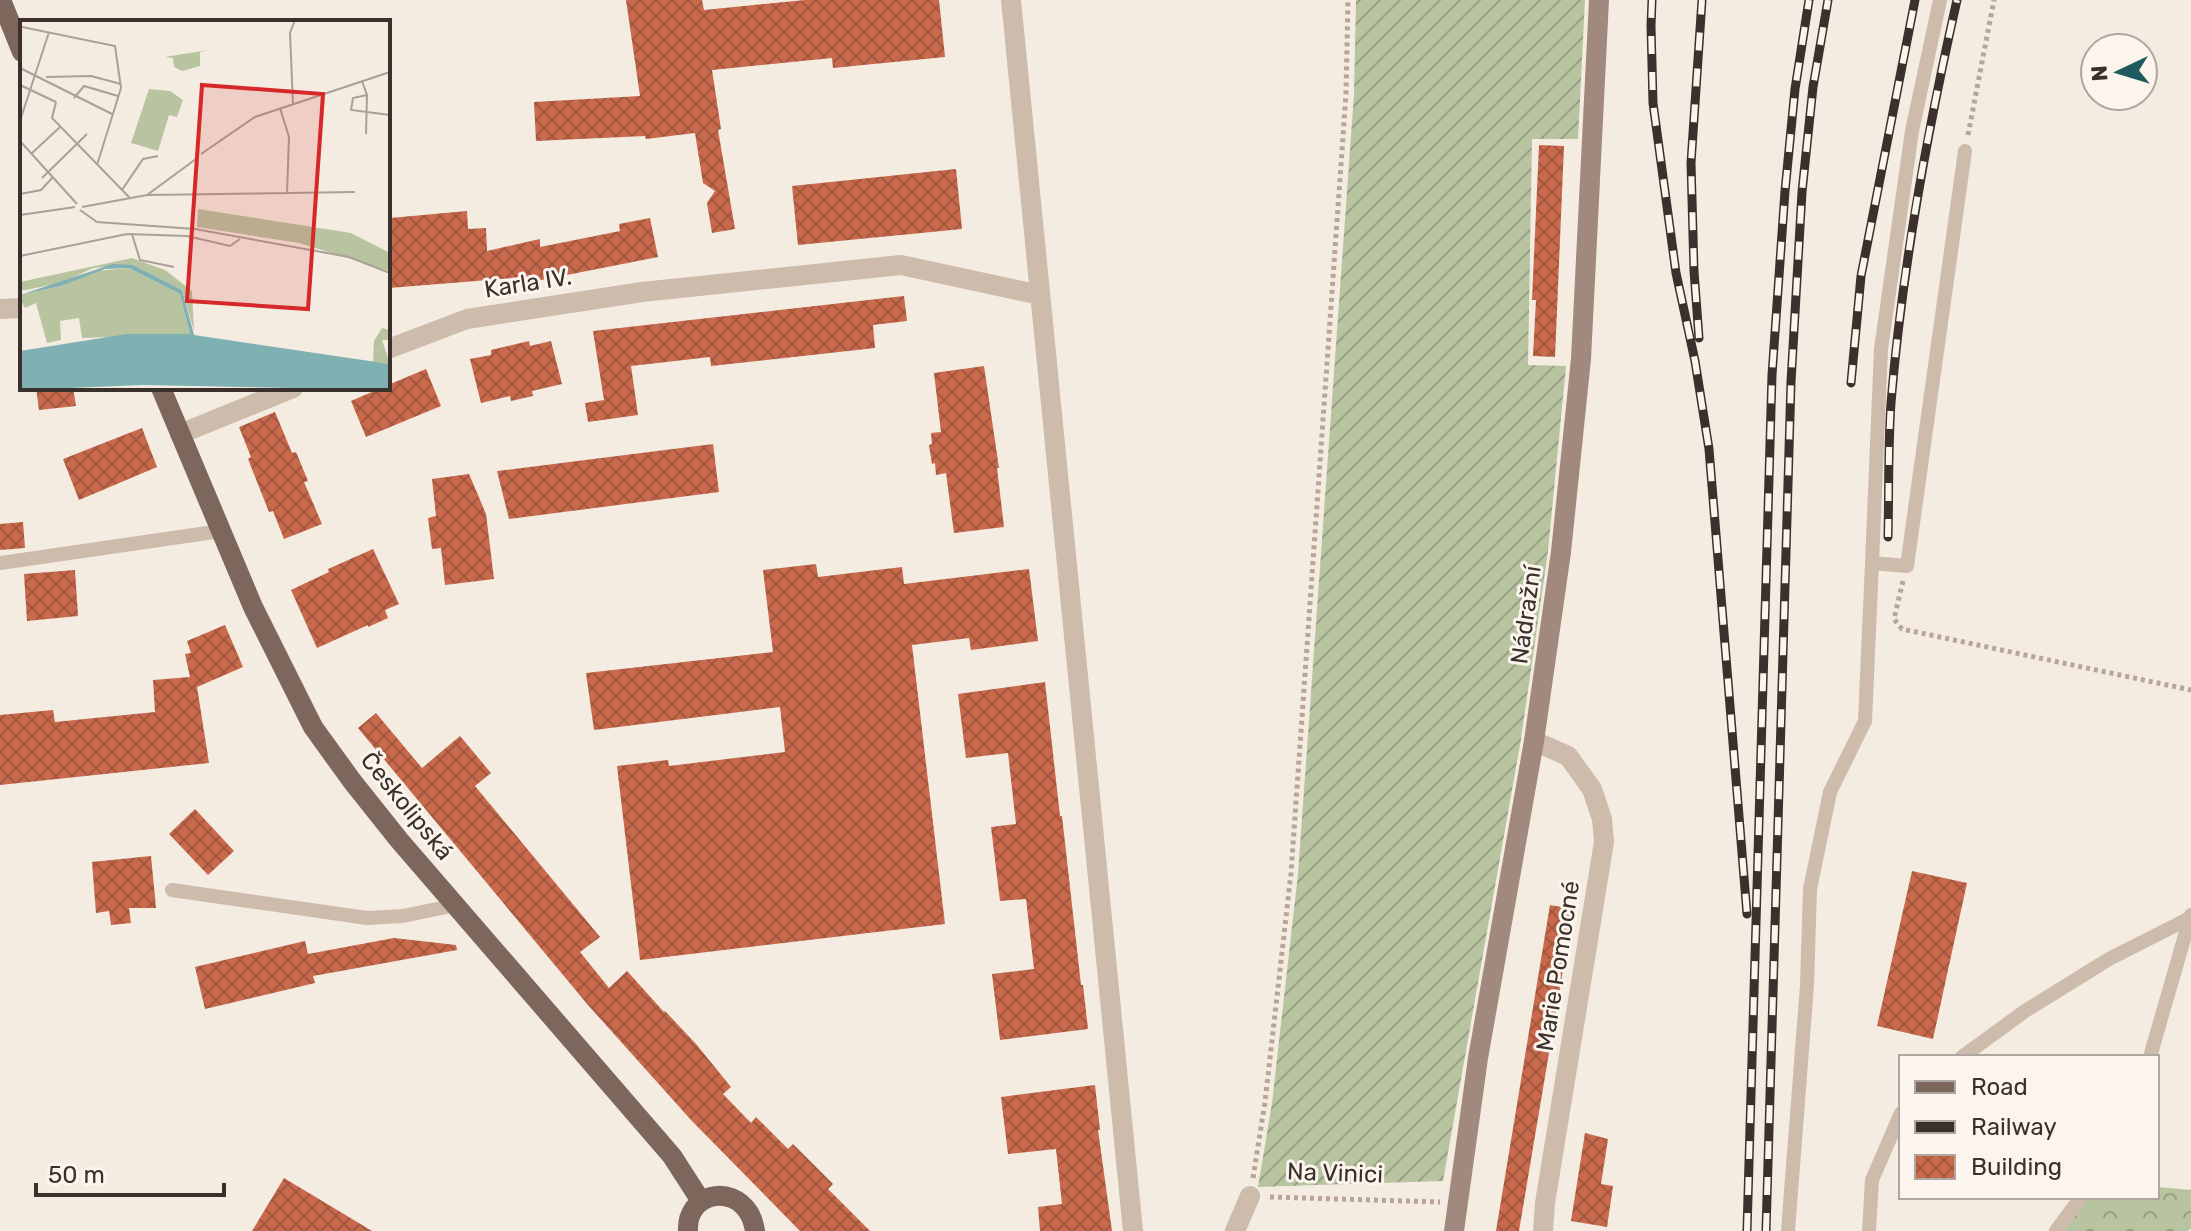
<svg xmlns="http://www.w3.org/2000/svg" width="2191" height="1231" viewBox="0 0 2191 1231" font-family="Rubik,sans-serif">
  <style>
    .park { fill: url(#park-crowns) }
    .garden { fill: url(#garden-furrows) }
    .building { fill: url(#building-cross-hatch) }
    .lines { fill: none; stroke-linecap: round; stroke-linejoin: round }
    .path { stroke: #b9a596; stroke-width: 5; stroke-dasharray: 4 4; stroke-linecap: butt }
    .lane { stroke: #cdbbac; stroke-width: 14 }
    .street { stroke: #cdbbac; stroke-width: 20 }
    .secondary { stroke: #a18a7d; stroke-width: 20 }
    .primary { stroke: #7d675c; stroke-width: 20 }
    .rail-casing { stroke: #3b302b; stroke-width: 9 }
    .rail { stroke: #fbf5ee; stroke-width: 6; stroke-dasharray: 18; stroke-linecap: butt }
    .labels { text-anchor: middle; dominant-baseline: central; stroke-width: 6; stroke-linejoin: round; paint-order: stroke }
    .street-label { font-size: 24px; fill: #3b302b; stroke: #fbf5ee }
    .inset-river { fill: none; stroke: #7fb0b2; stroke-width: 4 }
    .inset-road { fill: none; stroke: #aaa098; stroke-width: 2 }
    .view { fill: #d62828; fill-opacity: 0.15; stroke: #d62828; stroke-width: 4 }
    .inset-edge { fill: none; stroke: #3b302b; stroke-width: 4 }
  </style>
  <defs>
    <pattern id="park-crowns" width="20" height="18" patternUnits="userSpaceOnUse" patternTransform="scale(2)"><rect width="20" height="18" fill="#b8c4a0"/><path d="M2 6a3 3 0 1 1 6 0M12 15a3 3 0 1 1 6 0" fill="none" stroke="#97a083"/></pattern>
    <pattern id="garden-furrows" width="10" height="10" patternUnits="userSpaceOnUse" patternTransform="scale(2)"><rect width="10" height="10" fill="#b8c4a0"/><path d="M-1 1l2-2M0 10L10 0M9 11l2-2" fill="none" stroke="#97a083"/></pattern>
    <pattern id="building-cross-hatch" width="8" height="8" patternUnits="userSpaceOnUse" patternTransform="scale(2)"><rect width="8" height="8" fill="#c8694b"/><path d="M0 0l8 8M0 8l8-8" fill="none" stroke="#a4573f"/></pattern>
  </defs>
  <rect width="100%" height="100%" fill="#f4ebe1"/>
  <path class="park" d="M2157 1187 2191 1190V1229L2187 1231H2061L2083 1197H2157Z"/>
  <path class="garden" d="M1356 0H1585L1578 139H1532L1528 365 1566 366 1548 551 1521 739 1443 1181 1258 1187 1272 1103 1298 874 1354 94Z"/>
  <g class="building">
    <path d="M626 0H702L704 10 805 0H939L945 57 833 68 832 58 712 70 721 129 718 130 735 229 712 233 707 203 715 191 703 183 695 133 646 139 645 136 536 141 534 102 640 96Z"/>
    <path d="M1539 145 1564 146 1555 357 1533 356 1536 300H1532Z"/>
    <path d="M956 169 962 229 798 245 792 186Z"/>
    <path d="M467 211 468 229 486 228 487 251 540 239V247L620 231 619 224 650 218 658 257 516 285 514 278 389 288 388 238 391 237 390 218Z"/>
    <path d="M904 296 907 321 873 325 875 348 711 366 710 357 631 366 638 415 588 422 585 403 604 400 593 331Z"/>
    <path d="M529 341 530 346 551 341 562 384 532 391 533 396 511 401 510 396 481 403 470 359 491 355V350Z"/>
    <path d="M984 366 999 468H997L1004 527 954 533 946 473 936 475 935 463 932 464 929 445 932 444 931 433 941 432 934 373Z"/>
    <path d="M426 369 441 406 366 437 351 401 381 388H388V385Z"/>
    <path d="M36 388H73L76 406 39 410Z"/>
    <path d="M275 412 292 453 296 452 308 481 304 482 322 524 284 539 273 511 269 512 248 459 251 457 239 427Z"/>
    <path d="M142 428 157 467 79 500 63 459Z"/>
    <path d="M713 444 719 492 509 519 497 471Z"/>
    <path d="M469 474 486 514 494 579 445 585 441 548 432 549 428 518 436 516 432 479Z"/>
    <path d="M23 522 25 548 0 550V524Z"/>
    <path d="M373 549 399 604 385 610 388 618 368 627V625L317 648 291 590 329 572 328 569Z"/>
    <path d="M816 564 818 577 902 567 904 584 1029 569 1038 641 971 650 969 638 912 645 945 924 640 960 617 766 668 760 669 766 785 752 780 707 594 730 586 673 773 652 763 570Z"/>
    <path d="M75 570 78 616 27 621 24 574Z"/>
    <path d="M225 625 243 667 197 687 209 763 0 785V715L53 710 55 722 155 712 153 680 190 677 185 654 191 653 187 641Z"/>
    <path d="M1045 682 1060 816H1062L1081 985H1083L1088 1029 1000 1040 992 974 1034 969 1026 899 1000 901 991 827 1016 824 1008 753 966 758 958 694Z"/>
    <path d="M376 713 422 768 460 736 491 773 475 786 600 937 580 952 609 988 627 971 664 1012 665 1011 696 1044 731 1087 723 1094 751 1123 756 1117 788 1149 793 1144 833 1184 828 1189 870 1231H800L691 1120 588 1005 358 728Z"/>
    <path d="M195 809 234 851 208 875 169 834Z"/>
    <path d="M151 856 156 908H129L131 923 111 925 109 911 96 913 92 862Z"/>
    <path d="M1912 871 1967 883 1933 1039 1877 1026Z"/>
    <path d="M1550 905 1573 909 1567 946 1519 1231H1496Z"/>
    <path d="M394 938 456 945 457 950 313 976 315 983 205 1009 195 967 305 941 308 954Z"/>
    <path d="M1095 1085 1100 1130H1098L1112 1231H1040L1038 1207 1062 1204 1056 1149 1008 1154 1001 1097Z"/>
    <path d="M1585 1133 1608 1139 1601 1184 1613 1186 1607 1227 1571 1221Z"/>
    <path d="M284 1178 372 1231H252Z"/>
  </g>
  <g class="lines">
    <g class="path">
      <path d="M1968 135 1994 0"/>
      <path d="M1903 581 1894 619 1902 629 2191 690"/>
      <path d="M1253 1178 1265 1102 1291 873 1346 94 1348 0"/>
      <path d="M1270 1197 1440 1202"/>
    </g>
    <g class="lane">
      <path d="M1940 0 1912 131 1881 349 1872 563 1907 566 1965 151"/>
      <path d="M0 563 221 531"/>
      <path d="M172 890 367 918 403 916 456 905"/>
      <path d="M1962 1057 2025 1011 2109 959 2190 918 2191 915"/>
      <path d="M2150 1057 2190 918"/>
      <path d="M1788 1231 1807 985 1810 889 1830 792 1865 721 1872 563"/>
      <path d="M1869 1231 1872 1180 1901 1113"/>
      <path d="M2056 1231 2081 1197"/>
    </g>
    <g class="street">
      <path d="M1011 0 1133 1231"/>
      <path d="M0 309 22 308"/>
      <path d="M388 349 467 319 642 292 901 265 1040 295"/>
      <path d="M180 434 293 388"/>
      <path d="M1534 741 1568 756 1592 789 1602 819 1604 842 1545 1203 1543 1231"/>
      <path d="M1235 1231 1250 1196"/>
    </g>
    <path class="secondary" d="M1454 1231 1478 1058 1534 741 1561 552 1581 359 1599 0"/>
    <g class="primary">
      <path d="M1 0 22 52"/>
      <path d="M161 388 253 607 313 727 352 781 399 840 672 1156 701 1201"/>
      <path d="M688 1231C686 1194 731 1183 749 1213 752 1218 754 1225 755 1231"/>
    </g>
    <defs>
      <g id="rail">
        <path d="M1652 0 1651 26 1653 103 1676 273 1695 361 1709 449 1747 914"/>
        <path d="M1699 338 1694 271 1691 163 1702 0"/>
        <path d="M1851 383 1861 276 1915 0"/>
        <path d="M1888 537C1889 492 1888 447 1891 403 1902 267 1927 133 1957 0"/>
        <path d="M1747 1231 1772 375 1785 191 1795 89 1809 0"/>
        <path d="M1766 1231 1791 382 1802 192 1813 87 1828 0"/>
      </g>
    </defs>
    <use href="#rail" class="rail-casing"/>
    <use href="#rail" class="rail"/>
  </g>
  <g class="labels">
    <g class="street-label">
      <text transform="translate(528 283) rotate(-9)">Karla IV.</text>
      <text transform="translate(1526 615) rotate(-82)">Nádražní</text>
      <text transform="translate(407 806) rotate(51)">Českolipská</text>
      <text transform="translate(1558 966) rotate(-81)">Marie Pomocné</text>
      <text transform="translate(1335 1173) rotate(2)">Na Vinici</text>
    </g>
  </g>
  <g transform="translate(20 20)">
    <rect width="370" height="370" fill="#f4ebe1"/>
    <path d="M362 308 370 310V320H362L370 344 353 342 354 321Z" fill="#b8c4a0"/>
    <path d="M112 238 145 250 172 271 174 311 162 270 113 245 73 248 41 263 0 271V262ZM109 248 160 274 170 314 62 318 59 298 40 301 41 320 27 323 16 283 5 288 0 279V275L41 266 75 251Z" fill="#b8c4a0"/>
    <path d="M178 189 331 213 370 233V251L279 223 177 207Z" fill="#b8c4a0"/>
    <path d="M188 30 180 32V46L162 51 154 47 153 38 145 37ZM129 69 150 71 163 80 157 97 149 95 138 131 111 123Z" fill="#b8c4a0"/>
    <path d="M93 244 113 245 162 270 174 315 370 344V370L123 365 0 370V331L107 314H170L160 274 109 248 85 249 41 266 0 275Z" fill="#7fb0b2"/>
    <path class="inset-river" d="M0 362 111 350 193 351 317 370"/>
    <path class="inset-road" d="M2 7 95 26 101 68 77 145M0 48 92 94M26 57 71 56 101 64M342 61 347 75 346 114M0 65 36 82M347 75 333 78 331 90 370 95M54 78 64 66 98 76M36 82 32 98 110 178M273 84 270 13 275 0M260 88 269 117 267 174M0 101 29 12M0 121 57 184M11 134 40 107M181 134 235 97 370 52M22 158 67 114M102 170 123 139 138 136M0 174 21 170 33 157M127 175 335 172M62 187 127 175 176 139M60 190 77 202 175 209 329 237 370 253M0 195 55 187M112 214 120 240 154 247M0 236 107 214 167 216 210 226 220 219"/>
    <path class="view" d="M182 65 303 74 288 289 167 281Z"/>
    <rect width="370" height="370" class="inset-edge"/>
  </g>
  <rect x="1899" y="1055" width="260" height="144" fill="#fbf5ee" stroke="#aea6a0" stroke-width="2"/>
  <rect x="1915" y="1081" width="40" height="12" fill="#7d675c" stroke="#aea6a0" stroke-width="2"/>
  <text x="1971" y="1095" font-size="24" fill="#3b302b">Road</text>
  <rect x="1915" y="1121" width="40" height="12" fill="#3b302b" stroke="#aea6a0" stroke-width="2"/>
  <text x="1971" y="1135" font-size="24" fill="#3b302b">Railway</text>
  <rect x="1915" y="1155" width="40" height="24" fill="url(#building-cross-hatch)" stroke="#aea6a0" stroke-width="2"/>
  <text x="1971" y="1175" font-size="24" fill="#3b302b">Building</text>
  <g transform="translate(2119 72) rotate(266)"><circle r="38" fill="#fbf5ee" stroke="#aea6a0" stroke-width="2"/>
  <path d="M0-6L14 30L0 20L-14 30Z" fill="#1f5a5e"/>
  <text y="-12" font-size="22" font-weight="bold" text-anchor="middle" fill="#3b302b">N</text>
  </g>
  <path d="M36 1183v12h188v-12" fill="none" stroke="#3b302b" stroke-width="4"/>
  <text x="48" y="1183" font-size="24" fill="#3b302b" stroke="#fbf5ee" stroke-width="6" paint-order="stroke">50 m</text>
</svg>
